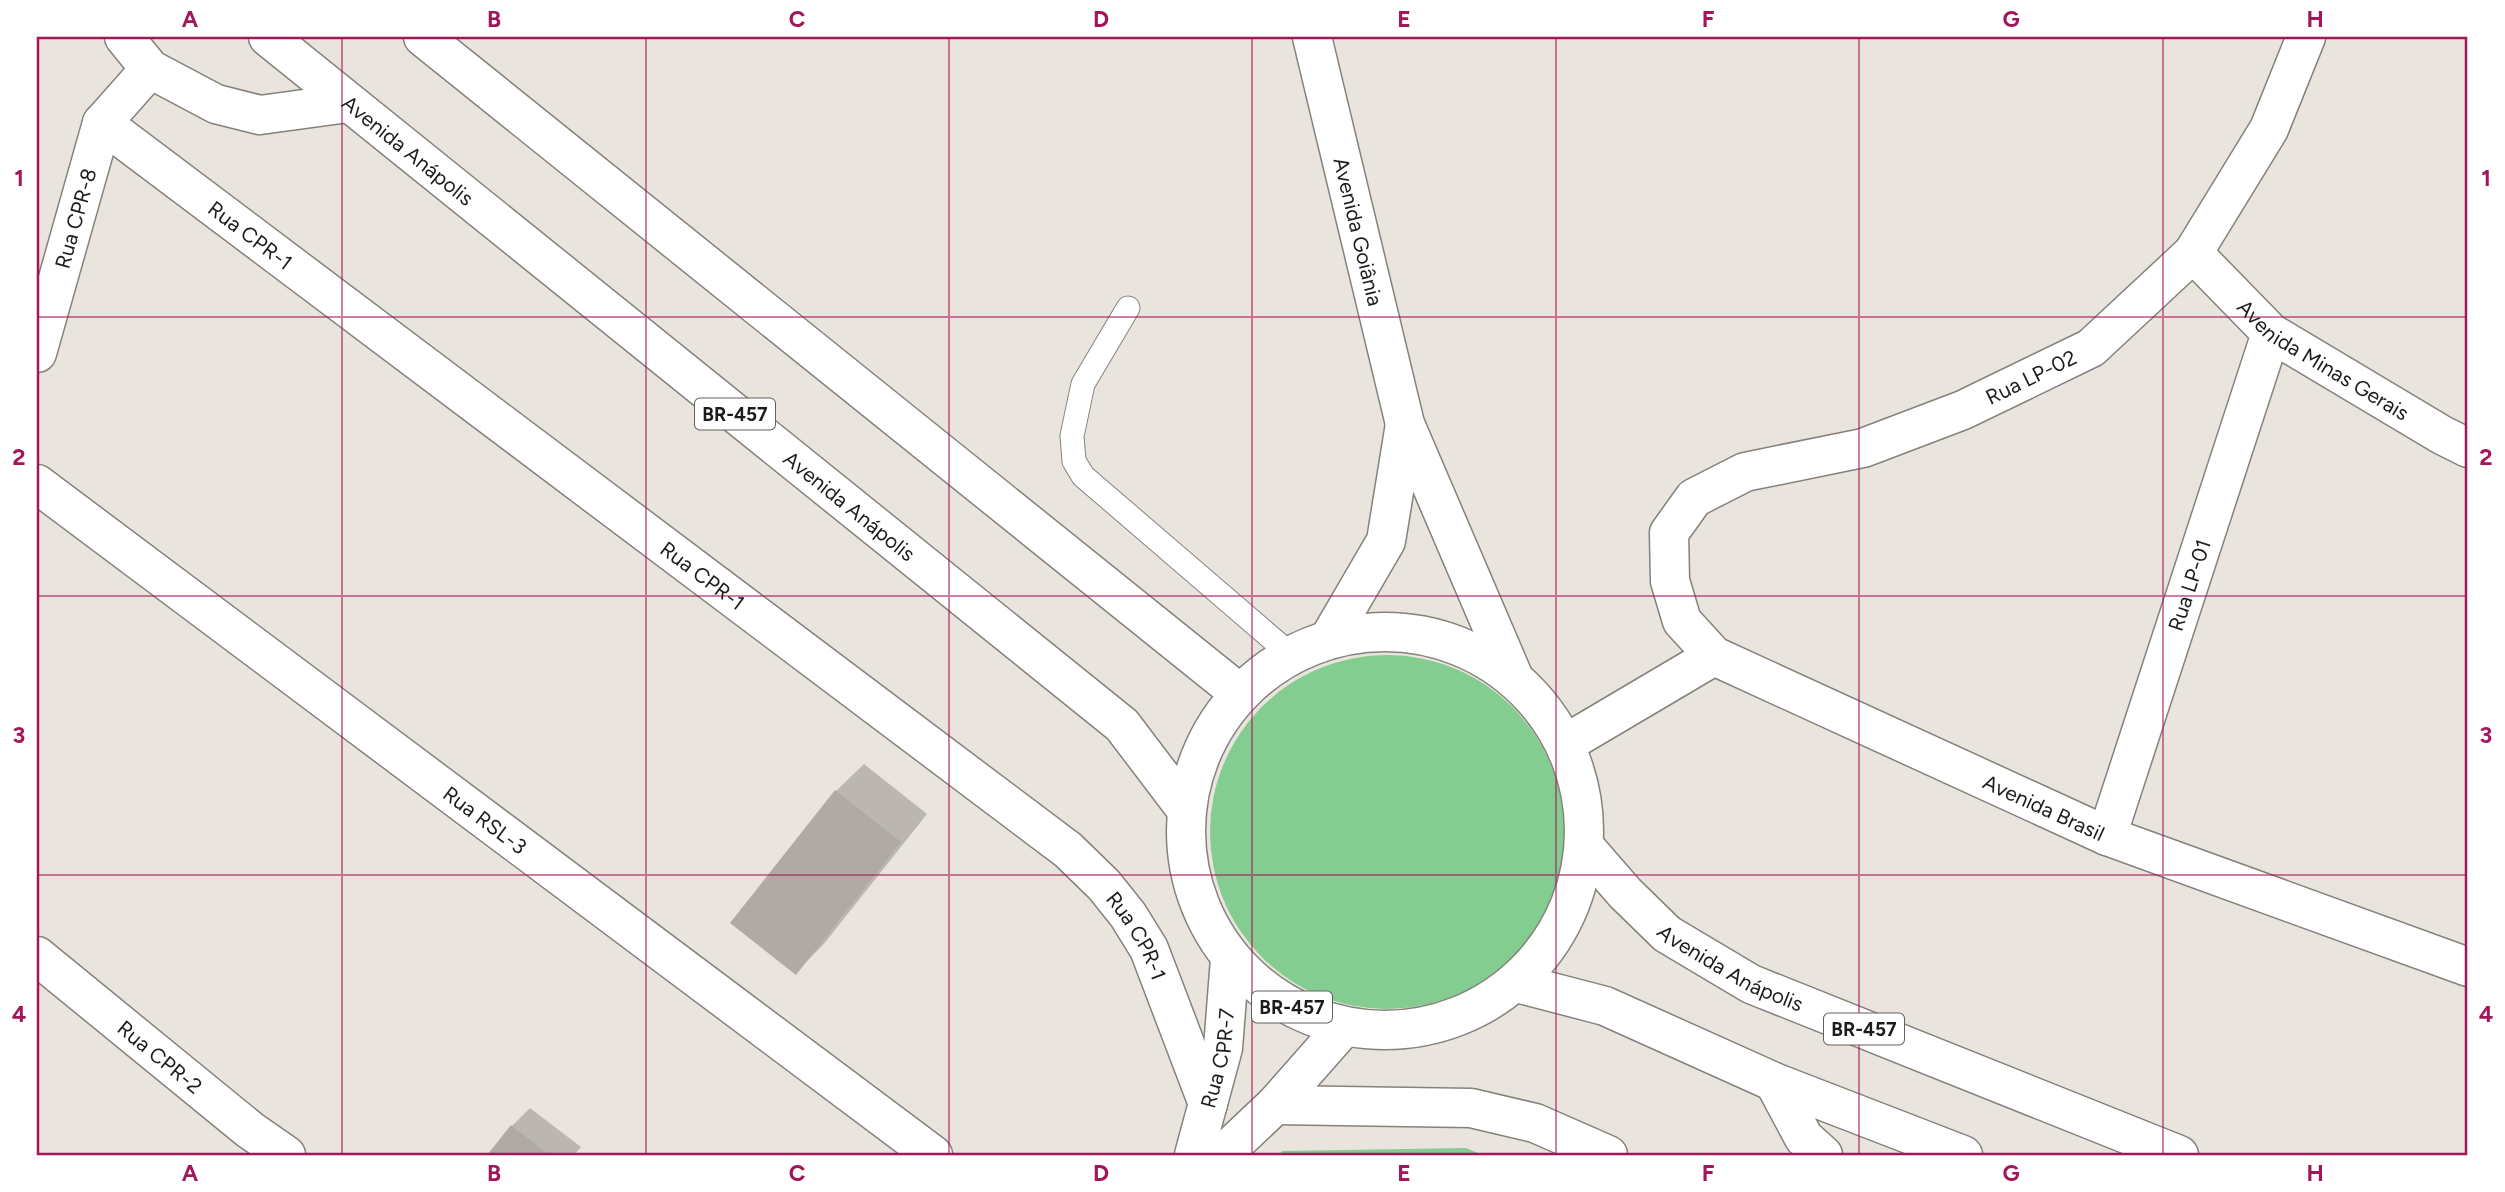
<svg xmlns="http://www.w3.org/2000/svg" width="2505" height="1192" viewBox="0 0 2505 1192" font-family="Figtree,sans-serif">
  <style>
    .green { fill: #83cd90 }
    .shadow { fill: #0003 }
    .building { fill: #afaaa3 }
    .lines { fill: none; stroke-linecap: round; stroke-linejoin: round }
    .lane-casing { stroke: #85817b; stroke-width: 25 }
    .street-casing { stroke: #85817b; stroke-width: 41 }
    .secondary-casing { stroke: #85817b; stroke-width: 41 }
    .primary-casing { stroke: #85817b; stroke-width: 41 }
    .lane { stroke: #fff; stroke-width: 23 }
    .street { stroke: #fff; stroke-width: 38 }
    .secondary { stroke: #fff; stroke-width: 38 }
    .primary { stroke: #fff; stroke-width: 38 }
    .grid { fill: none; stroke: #a4165a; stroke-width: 2; stroke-opacity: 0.55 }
    .labels { text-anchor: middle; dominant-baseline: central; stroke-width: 5; stroke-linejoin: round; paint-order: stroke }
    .shield { fill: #fff; stroke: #62605f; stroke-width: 2 }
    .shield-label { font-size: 19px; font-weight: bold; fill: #1e1c1a }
    .street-label { font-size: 21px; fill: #1e1c1a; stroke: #fff }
    .neatline { fill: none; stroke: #a4165a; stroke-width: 2.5 }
    .grid-label { font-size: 23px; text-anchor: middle; font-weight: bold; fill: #a4165a }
  </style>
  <rect width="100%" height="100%" fill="#eae4de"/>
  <g class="green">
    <circle cx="1387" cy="832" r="177"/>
    <path d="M1466 1148 1483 1155H1279L1282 1151Z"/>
  </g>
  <g class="shadow">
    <path d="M864 764 927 814 823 945 796 972 733 923 836 791Z"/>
    <path d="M530 1108 581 1147 574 1155H489L512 1126Z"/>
  </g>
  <g class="building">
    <path d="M835 790 901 842 796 975 730 923Z"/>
    <path d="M511 1125 549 1155H487Z"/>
  </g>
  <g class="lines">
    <defs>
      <path id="lane" d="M1128 308 1083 384 1072 436 1074 461 1083 476 1290 654"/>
      <g id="street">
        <path d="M124 37 150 69 216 104 260 115 348 103"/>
        <path id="s1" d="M2306 37 2269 129 2193 253 2091 348 1963 410 1863 448 1745 472 1694 498 1669 533 1670 581 1682 621 1714 656 2107 836 2468 967"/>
        <path id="s2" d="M102 123 1068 850 1104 885 1128 915 1149 949 1208 1104"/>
        <path id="s3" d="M2193 253 2271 333 2442 435 2468 448"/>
        <path id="s4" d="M37 353 102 123 150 69"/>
        <path id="s5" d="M37 484 933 1155"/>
        <path d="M1565 744 1714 656"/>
        <path id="s6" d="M2107 836 2271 333"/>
        <path id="s7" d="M37 956 250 1130 286 1155"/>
        <path d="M1275 1105 1471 1108 1535 1123 1608 1155"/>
      </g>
      <g id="secondary">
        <path id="s8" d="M1312 37 1405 424 1513 676"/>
        <path d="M1330 637 1386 541 1405 424"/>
        <path d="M1774 1082 1804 1138 1823 1155"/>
        <path id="s9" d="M1194 1155 1223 1048 1230 959"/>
        <path d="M1222 1155 1275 1105 1343 1028"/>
      </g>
      <g id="primary">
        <path id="s10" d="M268 37 1122 725 1185 808"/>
        <path d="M423 37 1238 692"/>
        <circle cx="1385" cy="831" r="199"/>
        <path id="s11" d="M1585 847 1625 893 1667 934 1751 984 2179 1155"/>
        <path d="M1517 983 1605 1006 1774 1082 1963 1155"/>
      </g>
    </defs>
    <use href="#lane" class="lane-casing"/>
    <use href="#street" class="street-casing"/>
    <use href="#secondary" class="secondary-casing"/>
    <use href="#primary" class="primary-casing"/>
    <use href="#lane" class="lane"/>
    <use href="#street" class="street"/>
    <use href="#secondary" class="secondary"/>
    <use href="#primary" class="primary"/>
  </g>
  <path class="grid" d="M342 37V1155M646 37V1155M949 37V1155M1252 37V1155M1556 37V1155M1859 37V1155M2163 37V1155M37 317H2468M37 596H2468M37 875H2468"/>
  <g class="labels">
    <g class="shield">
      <rect x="695" y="398.5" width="80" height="31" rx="5"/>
      <rect x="1252" y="991.5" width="80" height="31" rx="5"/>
      <rect x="1824" y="1013.5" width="80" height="31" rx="5"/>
    </g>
    <g class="shield-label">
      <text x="735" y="414">BR-457</text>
      <text x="1292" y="1007">BR-457</text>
      <text x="1864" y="1029">BR-457</text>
    </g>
    <g class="street-label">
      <text stroke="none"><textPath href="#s10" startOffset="180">Avenida Anápolis</textPath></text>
      <text stroke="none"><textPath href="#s4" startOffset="140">Rua CPR-8</textPath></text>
      <text stroke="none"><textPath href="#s8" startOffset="200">Avenida Goiânia</textPath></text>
      <text stroke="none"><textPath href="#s2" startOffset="186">Rua CPR-1</textPath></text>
      <text stroke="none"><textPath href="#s3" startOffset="170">Avenida Minas Gerais</textPath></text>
      <text transform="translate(2031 377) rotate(-26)">Rua LP-02</text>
      <text stroke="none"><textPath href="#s10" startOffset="747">Avenida Anápolis</textPath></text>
      <text stroke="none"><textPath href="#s2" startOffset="752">Rua CPR-1</textPath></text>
      <text stroke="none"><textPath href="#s6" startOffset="264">Rua LP-01</textPath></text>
      <text stroke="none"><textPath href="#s1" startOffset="1354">Avenida Brasil</textPath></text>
      <text stroke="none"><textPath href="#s5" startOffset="560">Rua RSL-3</textPath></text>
      <text stroke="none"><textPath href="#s2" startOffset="1320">Rua CPR-1</textPath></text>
      <text stroke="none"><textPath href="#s11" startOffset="192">Avenida Anápolis</textPath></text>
      <text stroke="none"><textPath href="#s7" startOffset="159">Rua CPR-2</textPath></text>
      <text stroke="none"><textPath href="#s9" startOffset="100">Rua CPR-7</textPath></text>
    </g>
  </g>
  <rect width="2505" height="1192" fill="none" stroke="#ffffff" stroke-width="77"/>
  <rect x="38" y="38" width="2428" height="1116" class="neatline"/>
  <g class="grid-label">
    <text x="190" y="27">A</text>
    <text x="494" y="27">B</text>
    <text x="797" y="27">C</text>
    <text x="1101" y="27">D</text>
    <text x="1404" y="27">E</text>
    <text x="1708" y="27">F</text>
    <text x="2011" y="27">G</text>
    <text x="2315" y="27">H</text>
    <text x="19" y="186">1</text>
    <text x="2486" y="186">1</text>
    <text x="19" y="465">2</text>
    <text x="2486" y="465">2</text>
    <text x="19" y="743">3</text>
    <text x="2486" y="743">3</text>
    <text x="19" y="1022">4</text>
    <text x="2486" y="1022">4</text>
    <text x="190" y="1181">A</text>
    <text x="494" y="1181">B</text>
    <text x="797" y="1181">C</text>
    <text x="1101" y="1181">D</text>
    <text x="1404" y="1181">E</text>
    <text x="1708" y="1181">F</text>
    <text x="2011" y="1181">G</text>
    <text x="2315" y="1181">H</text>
  </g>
</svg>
